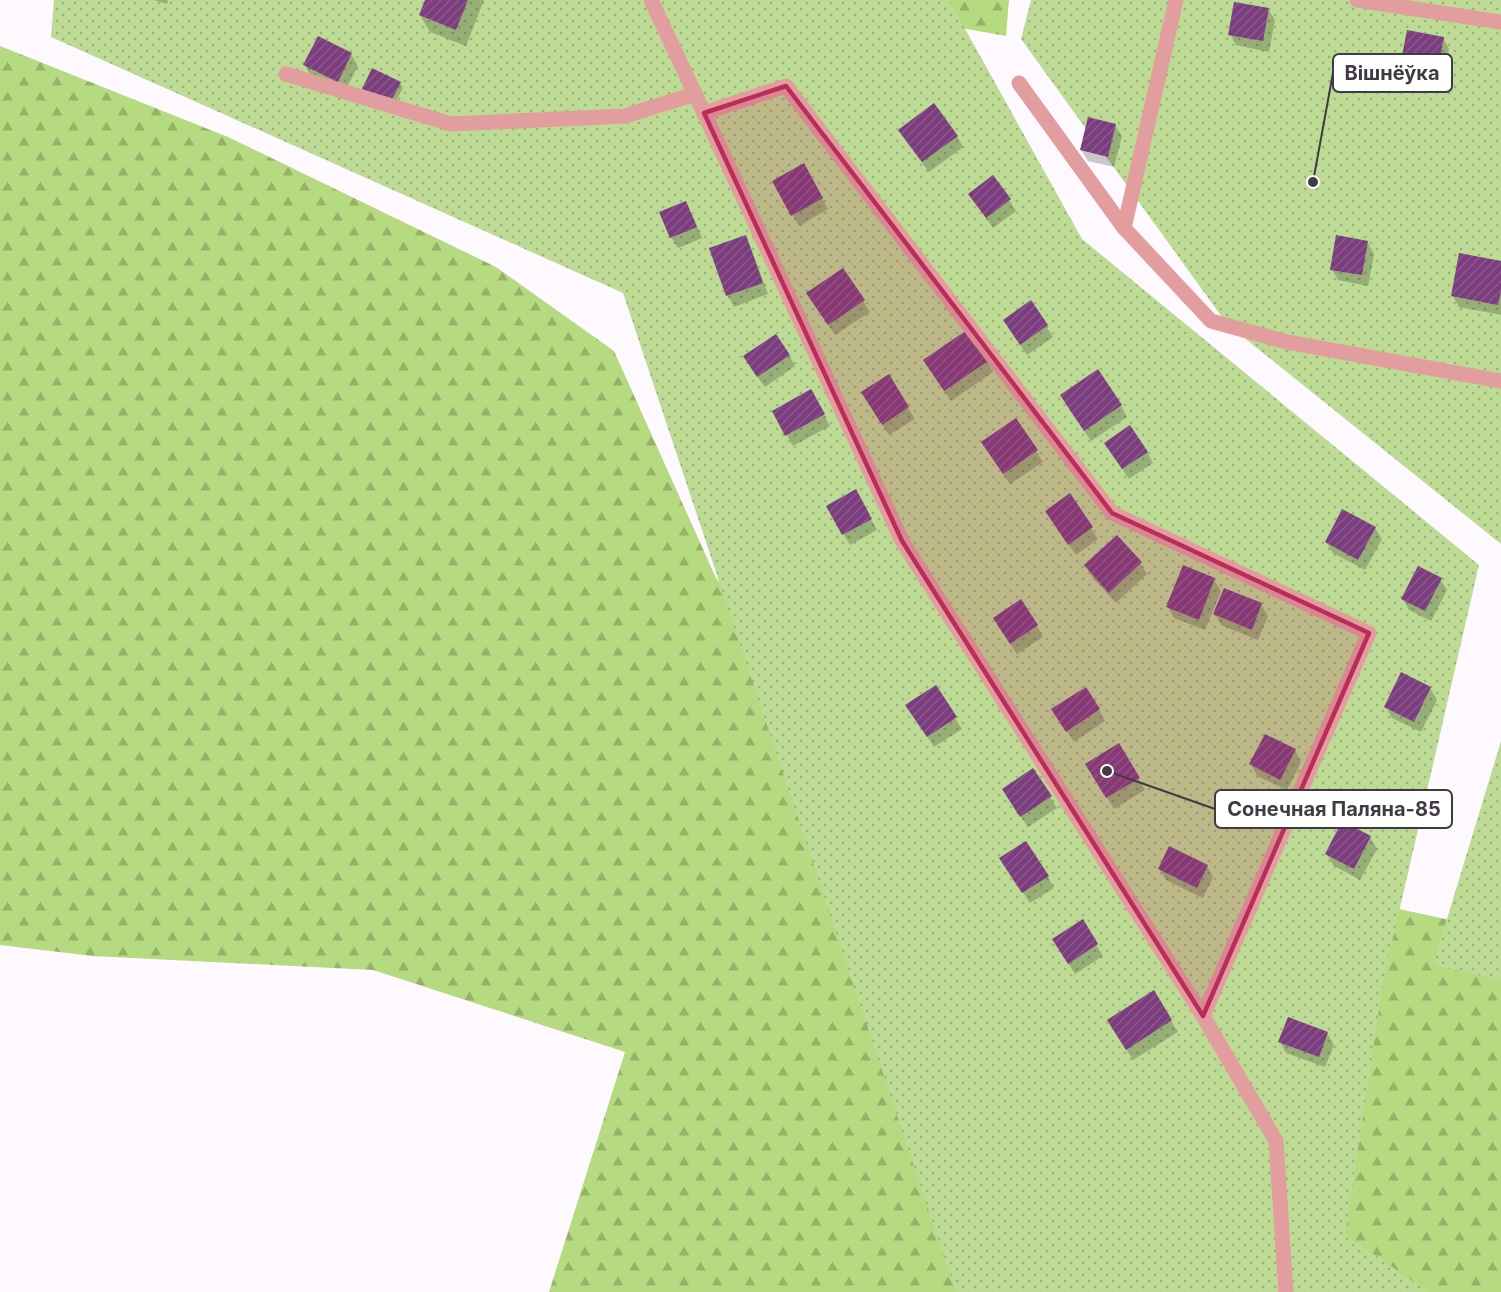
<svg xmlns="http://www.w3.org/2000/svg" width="1501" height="1292" viewBox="0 0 1501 1292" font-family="Inter,sans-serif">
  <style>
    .forest { fill: url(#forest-firs) }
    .garden { fill: url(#garden-dots) }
    .shadow { fill: #0003 }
    .building { fill: url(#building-hatch) }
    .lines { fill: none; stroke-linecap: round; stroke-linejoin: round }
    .street { stroke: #e29e9e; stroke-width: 15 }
    .marked { fill: #bb2c5a; fill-opacity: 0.2; stroke: #bb2c5a; stroke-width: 4.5; stroke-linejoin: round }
    .leader { fill: none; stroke: #413943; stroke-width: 2 }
    .callout-dot { fill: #413943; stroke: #fff; stroke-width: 2 }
    .callout { fill: #fff; stroke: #413943; stroke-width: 2 }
    .callout-label { font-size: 20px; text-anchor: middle; font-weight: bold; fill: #413943 }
  </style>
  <defs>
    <pattern id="forest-firs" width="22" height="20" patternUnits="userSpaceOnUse" patternTransform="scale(1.5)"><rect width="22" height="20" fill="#b6da80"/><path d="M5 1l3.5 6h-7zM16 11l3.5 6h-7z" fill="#96b26a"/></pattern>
    <pattern id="garden-dots" width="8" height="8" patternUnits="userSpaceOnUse" patternTransform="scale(1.5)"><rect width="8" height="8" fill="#bddb94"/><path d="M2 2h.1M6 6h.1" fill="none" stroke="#9bb37a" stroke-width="1.8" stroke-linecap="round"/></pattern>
    <pattern id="building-hatch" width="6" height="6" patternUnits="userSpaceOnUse" patternTransform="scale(1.5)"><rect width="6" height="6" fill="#7b3d7d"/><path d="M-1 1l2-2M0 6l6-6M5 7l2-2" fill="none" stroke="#8a588c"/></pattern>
  </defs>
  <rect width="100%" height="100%" fill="#fdf9fe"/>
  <g class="forest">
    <path d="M818 0H1009L1006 36 818 2Z"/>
    <path d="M0 46 228 137 496 267 614 351 716 578 849 720 1051 1292H549L625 1052 373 970 93 956 0 945Z"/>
    <path d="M1371 903 1501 931V1292H1343L1296 1261Z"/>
  </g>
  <g class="garden">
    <path d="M54 0H949L1082 239 1479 565 1384 977 1345 1235 1429 1292H956L623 293 51 37Z"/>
    <path d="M1031 0H1501V544L1227 324 1021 39Z"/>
    <path d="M1501 741V980L1433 965Z"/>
  </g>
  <g class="shadow">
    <path d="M154 0H168L167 4Z"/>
    <path d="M426 0H484L466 46 430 32 420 15Z"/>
    <path d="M1268 9 1275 20 1269 52 1236 45 1230 34Z"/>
    <path d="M1408 31 1443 38 1449 49 1443 84 1408 77 1401 66Z"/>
    <path d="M351 54 358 66 344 93 311 76 305 65Z"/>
    <path d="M400 83 403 88 393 107 366 94Z"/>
    <path d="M1115 125 1122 136 1114 167 1088 161 1081 150Z"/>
    <path d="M957 136 963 147 929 172 906 141Z"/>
    <path d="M803 165 828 209 799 226 774 182Z"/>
    <path d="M970 194 1009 200 1016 211 993 228Z"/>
    <path d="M692 214 702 238 678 248 671 237Z"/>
    <path d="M745 237 751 248 768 294 734 307 728 296 711 249Z"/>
    <path d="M1368 243 1374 254 1368 286 1338 280 1332 269Z"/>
    <path d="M1501 262V315L1459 307 1453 296Z"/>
    <path d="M863 301 870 312 835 335 815 305Z"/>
    <path d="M1031 302 1053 337 1027 355 1011 331Z"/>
    <path d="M789 355 795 366 765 387 751 368Z"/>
    <path d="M987 361 993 372 951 401 931 371Z"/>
    <path d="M811 391 830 426 793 446 774 412Z"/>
    <path d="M869 404 908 408 915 419 889 435Z"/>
    <path d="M1121 406 1127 417 1091 441 1068 407Z"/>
    <path d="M1036 451 1043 462 1010 484 989 453Z"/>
    <path d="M1147 452 1153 463 1129 479 1113 455Z"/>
    <path d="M855 491 877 530 850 545 828 507Z"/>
    <path d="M1069 495 1098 539 1076 555 1053 522Z"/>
    <path d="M1375 528 1382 539 1365 570 1333 553 1326 542Z"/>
    <path d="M1140 563 1147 574 1116 603 1092 577 1086 566Z"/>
    <path d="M1184 567 1214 580 1221 591 1205 630 1174 618 1168 607Z"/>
    <path d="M1440 579 1447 590 1431 621 1409 610 1403 599Z"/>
    <path d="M1261 604 1268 616 1258 640 1221 625 1215 614Z"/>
    <path d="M1037 626 1043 637 1017 654 1001 630Z"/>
    <path d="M1402 674 1430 688 1437 700 1421 732 1392 718 1386 707Z"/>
    <path d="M935 687 962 729 934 747 914 716Z"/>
    <path d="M1099 710 1105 721 1074 742 1060 721Z"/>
    <path d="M1118 745 1145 790 1114 809 1087 764Z"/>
    <path d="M1295 750 1301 762 1287 790 1257 776 1251 764Z"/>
    <path d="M1050 797 1057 808 1028 827 1010 800Z"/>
    <path d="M1343 823 1370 837 1377 849 1360 880 1333 865 1327 854Z"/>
    <path d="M1207 866 1213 877 1203 898 1166 880 1160 869Z"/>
    <path d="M1008 869 1048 877 1054 888 1030 903Z"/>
    <path d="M1082 921 1103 956 1075 974 1060 950Z"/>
    <path d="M1153 992 1178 1032 1133 1060 1115 1031Z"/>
    <path d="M1327 1033 1334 1045 1325 1067 1286 1053 1280 1042Z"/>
  </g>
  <g class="building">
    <path d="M425 0H468L456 30 419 15Z"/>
    <path d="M1234 2 1269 8 1263 41 1228 35Z"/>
    <path d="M1407 30 1444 37 1437 73 1400 66Z"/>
    <path d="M318 36 352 53 338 82 303 65Z"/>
    <path d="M372 68 401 82 390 103 362 89Z"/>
    <path d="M934 103 958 136 922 162 898 130Z"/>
    <path d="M1088 117 1116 124 1108 157 1080 150Z"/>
    <path d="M804 163 823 198 791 216 772 181Z"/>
    <path d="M993 175 1011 199 986 218 968 194Z"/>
    <path d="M686 201 697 227 670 238 659 212Z"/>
    <path d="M746 235 763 283 726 296 709 248Z"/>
    <path d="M1336 235 1368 241 1362 275 1330 270Z"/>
    <path d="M1459 253 1501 261V291L1498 305 1451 296Z"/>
    <path d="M843 268 865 300 828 325 806 293Z"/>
    <path d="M1031 300 1048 325 1020 345 1003 320Z"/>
    <path d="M967 330 988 361 944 391 923 360Z"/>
    <path d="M776 334 790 355 757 377 743 356Z"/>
    <path d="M1098 369 1122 405 1084 431 1060 395Z"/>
    <path d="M889 374 909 407 882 425 861 392Z"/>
    <path d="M811 389 825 414 785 436 772 411Z"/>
    <path d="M1016 418 1038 450 1003 474 981 442Z"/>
    <path d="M1130 425 1148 452 1122 469 1104 443Z"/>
    <path d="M856 489 872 519 842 535 826 506Z"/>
    <path d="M1070 493 1093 527 1068 545 1045 511Z"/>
    <path d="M1342 509 1376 527 1358 560 1325 542Z"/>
    <path d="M1117 535 1142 562 1109 593 1084 565Z"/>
    <path d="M1183 565 1215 578 1199 620 1166 607Z"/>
    <path d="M1418 566 1442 578 1425 611 1401 599Z"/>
    <path d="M1224 588 1262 603 1252 630 1213 614Z"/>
    <path d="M1021 599 1038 625 1010 644 993 618Z"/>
    <path d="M1401 672 1431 687 1414 722 1384 707Z"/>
    <path d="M936 685 957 717 927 737 905 705Z"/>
    <path d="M1086 687 1100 709 1066 732 1051 709Z"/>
    <path d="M1265 734 1296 749 1280 780 1249 764Z"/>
    <path d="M1119 743 1140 778 1106 798 1085 764Z"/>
    <path d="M1033 768 1052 796 1020 817 1002 789Z"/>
    <path d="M1342 821 1371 836 1354 869 1325 854Z"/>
    <path d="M1026 841 1049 876 1022 893 999 858Z"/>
    <path d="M1169 846 1208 865 1197 888 1158 869Z"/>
    <path d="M1083 919 1098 944 1068 964 1052 939Z"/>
    <path d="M1154 990 1172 1020 1126 1050 1107 1020Z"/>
    <path d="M1288 1017 1328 1032 1319 1057 1278 1042Z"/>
  </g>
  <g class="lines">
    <g class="street">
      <path d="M651 0 704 113 786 86 1112 513 1369 633 1203 1016"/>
      <path d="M1357 0 1501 22"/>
      <path d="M286 74 451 124 625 116 695 94"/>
      <path d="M1019 83 1124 228 1176 0"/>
      <path d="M704 113 902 541 1203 1016 1276 1141 1286 1292"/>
      <path d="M1124 228 1211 321 1287 342 1501 381"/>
    </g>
  </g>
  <path class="marked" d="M786 86 1112 513 1369 633 1203 1016 902 541 704 113Z"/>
  <path class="leader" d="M1313 182L1333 73M1107 771L1215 809"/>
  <g class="callout-dot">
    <circle cx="1313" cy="182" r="6"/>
    <circle cx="1107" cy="771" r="6"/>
  </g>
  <g class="callout">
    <rect x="1333" y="54" width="119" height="38" rx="6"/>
    <rect x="1215" y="790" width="237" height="38" rx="6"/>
  </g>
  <g class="callout-label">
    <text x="1392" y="80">Вішнёўка</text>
    <text x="1334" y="816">Сонечная Паляна-85</text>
  </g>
</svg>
